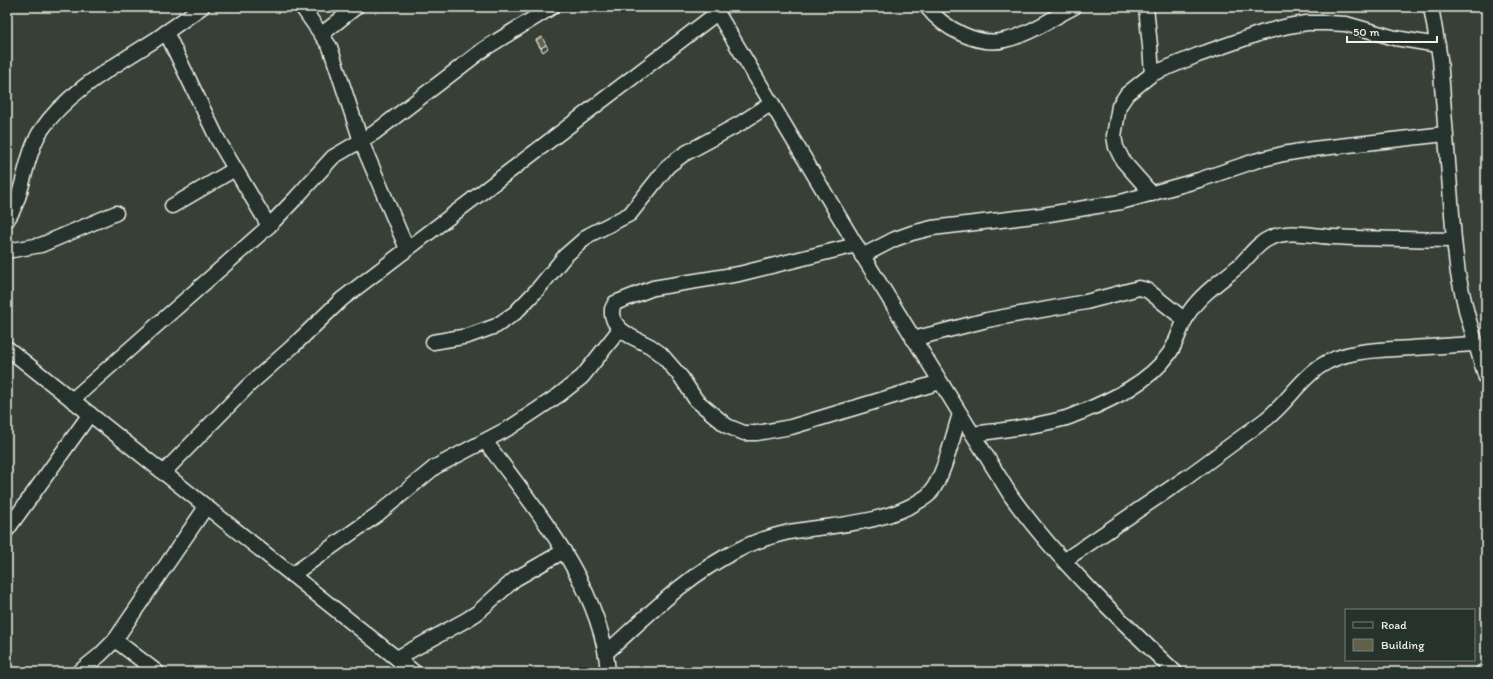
<svg xmlns="http://www.w3.org/2000/svg" width="1493" height="679" viewBox="0 0 1493 679" font-family="Itim,sans-serif">
  <style>
    .lines { fill: none; stroke-linecap: round; stroke-linejoin: round }
    .street-casing { stroke: #f4f1e8; stroke-width: 17 }
    .street { stroke: #26332d; stroke-width: 14 }
    .wall { fill: #535340; stroke: #f4f1e8 }
    .shaded-wall { fill: #434334; stroke: #f4f1e8 }
    .building { fill: #60604b; stroke: #f4f1e8 }
  </style>
  <rect width="100%" height="100%" fill="#374036"/>
  <filter id="ink" filterUnits="userSpaceOnUse"><feTurbulence type="fractalNoise" baseFrequency=".025" numOctaves="2"/><feDisplacementMap in="SourceGraphic" scale="8" xChannelSelector="R" yChannelSelector="G"/><feConvolveMatrix kernelMatrix="1 2 1 2 8 2 1 2 1" color-interpolation-filters="sRGB"/></filter>
  <g filter="url(#ink)">
    <g class="lines">
      <defs>
        <g id="street">
          <path d="M302 7 330 47 361 141 407 249"/>
          <path d="M714 7 856 245 1011 496C1057 560 1118 618 1175 672"/>
          <path d="M927 7C943 28 978 47 1005 40 1029 35 1052 18 1074 7"/>
          <path d="M1146 7 1150 46 1152 74"/>
          <path d="M1431 7 1440 59 1454 240 1458 274 1467 314 1486 378"/>
          <path d="M166 32 218 140 269 226"/>
          <path d="M322 34 356 7"/>
          <path d="M1152 194 1123 161 1116 147 1114 136 1119 106 1127 94 1152 74 1198 55 1261 33 1288 26 1307 23H1326L1346 24 1395 38 1438 45"/>
          <path d="M172 206 235 169"/>
          <path d="M7 220C24 197 24 158 40 132 66 92 116 65 155 40 171 29 186 18 202 7"/>
          <path d="M856 245 739 274 653 288 615 303 612 309V315L614 321 620 329 630 336 650 346 661 354 681 377 696 400 727 426 744 433H757L791 427 940 382"/>
          <path d="M7 251 41 245 116 213"/>
          <path d="M862 256 895 239 912 233 932 228 1043 215 1121 202 1199 180 1255 161 1283 154 1313 149 1445 134"/>
          <path d="M913 339 987 320 1086 302 1139 288 1147 290 1185 320"/>
          <path d="M433 342 468 336 496 326 515 313 538 289 565 256 589 235 630 214 668 166 684 154 741 123 772 103"/>
          <path d="M7 348 414 672"/>
          <path d="M72 400 269 226 295 199 333 157 374 133 484 49 552 7"/>
          <path d="M973 434C1002 430 1033 427 1062 419 1069 418 1075 414 1082 412 1113 399 1149 382 1169 354 1178 341 1181 324 1190 311 1203 292 1224 279 1241 264 1250 255 1258 243 1270 238 1289 229 1313 236 1333 237 1373 239 1413 239 1454 240"/>
          <path d="M485 441C534 507 602 587 608 672"/>
          <path d="M163 473 249 385 292 347 342 299 717 13"/>
          <path d="M7 530 90 414"/>
          <path d="M1065 560 1190 475 1265 420C1285 405 1299 381 1319 367 1345 349 1382 350 1412 348 1433 347 1454 345 1476 344"/>
          <path d="M292 575 378 514 435 467 511 427 559 395 582 377 620 329"/>
          <path d="M115 640 157 672"/>
          <path d="M607 652C647 616 688 574 738 550 753 542 772 536 789 532 831 525 885 524 921 500 924 498 928 496 930 493 944 477 953 435 960 414"/>
          <path d="M397 658 466 620 477 613 515 579 564 551"/>
          <path d="M79 672 100 655 115 640 206 507"/>
          <path d="M1483 672 1486 671"/>
        </g>
      </defs>
      <use href="#street" class="street-casing"/>
      <use href="#street" class="street"/>
    </g>
    <path class="wall" d="M536 40 548 48 543 52 538 44Z"/>
    <path class="shaded-wall" d="M546 45 548 48 543 52 541 48Z"/>
    <path class="building" d="M542 37 546 45 541 48 536 40Z"/>
  </g>
  <rect width="1493" height="679" fill="none" stroke="#26332d" stroke-width="24"/>
  <rect x="12" y="12" width="1469" height="655" fill="none" stroke="#f4f1e8" stroke-width="1.5" filter="url(#ink)"/>
  <rect x="1345" y="609" width="130" height="52" fill="#26332d" stroke="#787f78"/>
  <rect x="1353" y="622" width="20" height="6" fill="#26332d" stroke="#787f78"/>
  <text x="1381" y="629" font-size="12" fill="#f4f1e8">Road</text>
  <rect x="1353" y="639" width="20" height="12" fill="#60604b" stroke="#787f78"/>
  <text x="1381" y="649" font-size="12" fill="#f4f1e8">Building</text>
  <path d="M1347 36v6h90v-6" fill="none" stroke="#f4f1e8" stroke-width="2"/>
  <text x="1353" y="36" font-size="12" fill="#f4f1e8" stroke="#26332d" stroke-width="3" paint-order="stroke">50 m</text>
</svg>
